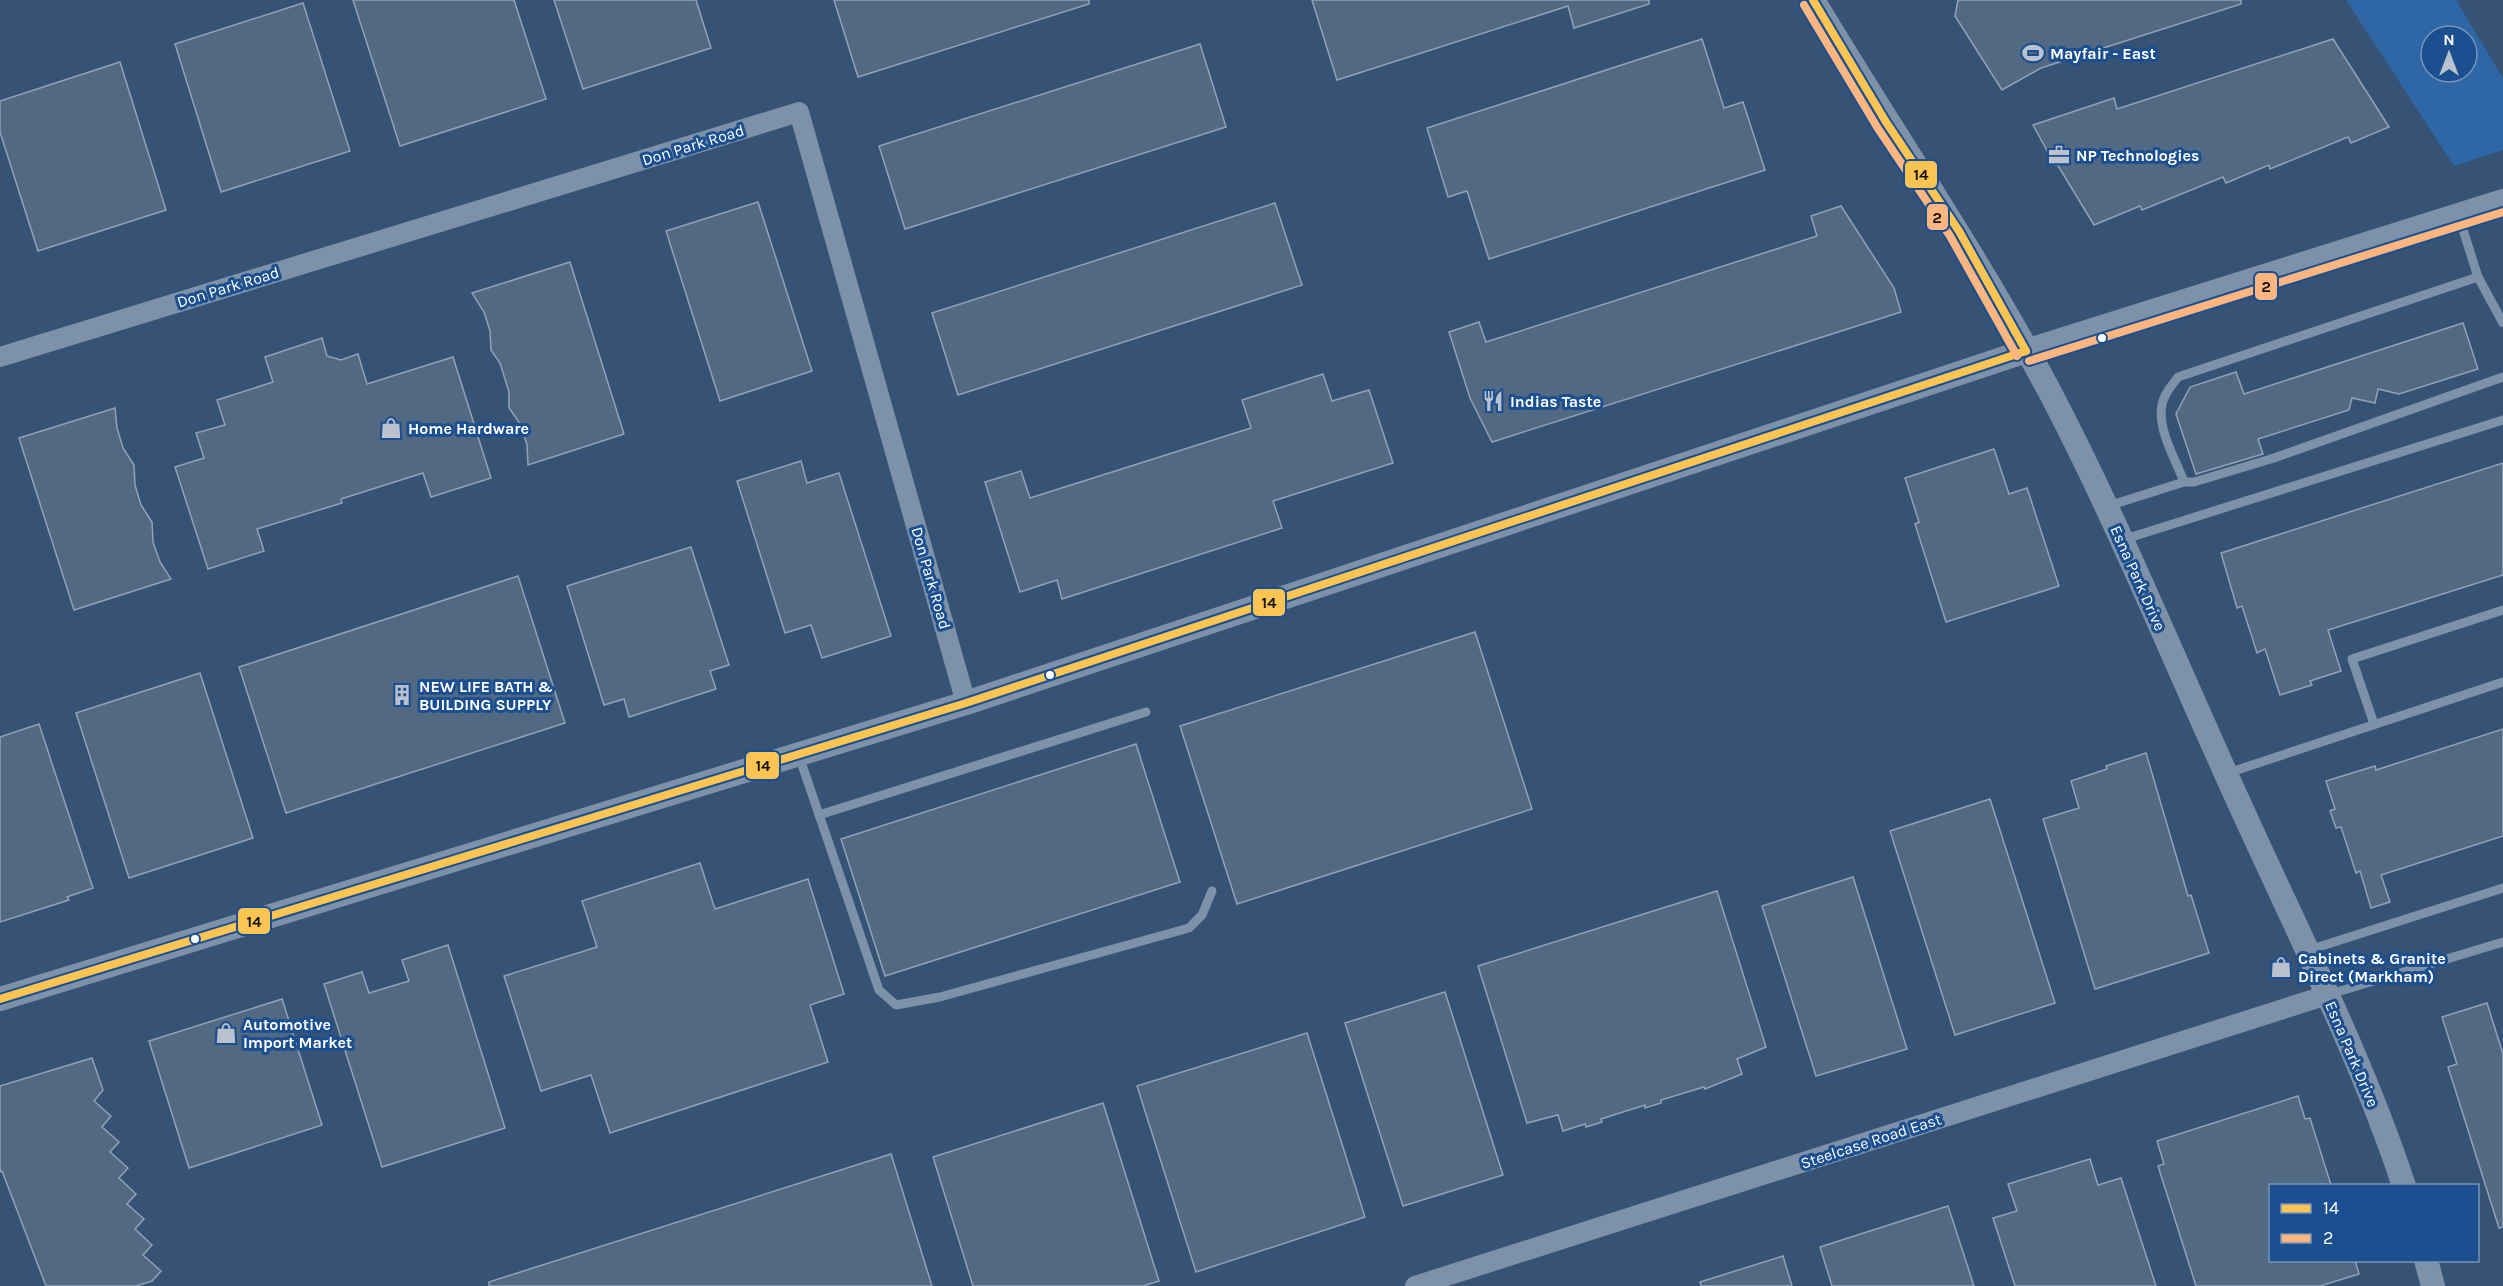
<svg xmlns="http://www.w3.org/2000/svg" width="2503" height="1286" viewBox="0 0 2503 1286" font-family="Karla,sans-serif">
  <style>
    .green { fill: #2f66a5; fill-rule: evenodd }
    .building { fill: #526984; stroke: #92a2b6; stroke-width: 1.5 }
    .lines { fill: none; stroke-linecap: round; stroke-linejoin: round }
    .service { stroke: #7d92a8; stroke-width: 9 }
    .minor { stroke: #7d92a8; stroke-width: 20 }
    .tertiary { stroke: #7d92a8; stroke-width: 24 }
    .bus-1-casing { stroke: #1b4f8f; stroke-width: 12 }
    .bus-2-casing { stroke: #1b4f8f; stroke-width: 12 }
    .bus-1 { stroke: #fcc553; stroke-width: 8 }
    .bus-2 { stroke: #ffb580; stroke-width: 8 }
    .bus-dot { fill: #fff; stroke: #1b4f8f; stroke-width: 2 }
    .labels { text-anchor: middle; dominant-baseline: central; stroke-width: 6; stroke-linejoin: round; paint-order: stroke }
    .poi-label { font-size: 16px; font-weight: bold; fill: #fff; stroke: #1b4f8f; text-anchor: start }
    .street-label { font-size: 16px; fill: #fff; stroke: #1b4f8f }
    .line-badge { stroke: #1b4f8f; stroke-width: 2 }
    .pale-badge-label { font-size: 16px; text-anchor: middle; font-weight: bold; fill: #111 }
  </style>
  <rect width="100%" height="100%" fill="#365274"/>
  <path class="green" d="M2346 0H2456L2503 78V150L2454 166ZM2431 36H2467V72H2431Z"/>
  <g class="building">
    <path d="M353 0H514L546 99 400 146Z"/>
    <path d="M554 0H696L711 48 583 89Z"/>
    <path d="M834 0H1089V4L858 77Z"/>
    <path d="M1312 0H1649V4L1574 28 1568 6 1337 80Z"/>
    <path d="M1958 0H2241V4L2041 68 2002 90 1955 16Z"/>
    <path d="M303 3 350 151 221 192 175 44Z"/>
    <path d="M1702 39 1724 108 1743 102 1765 170 1489 259 1467 191 1448 197 1427 128Z"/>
    <path d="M2333 39 2389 127 2351 143 2348 137 2270 169 2269 165 2226 183 2223 177 2142 210 2140 206 2094 225 2057 164 2055 165 2033 125 2114 98 2117 109Z"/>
    <path d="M1200 44 1226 127 905 229 879 146Z"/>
    <path d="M120 62 166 210 38 251 0 132V101Z"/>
    <path d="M758 202 812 371 720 401 666 231Z"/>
    <path d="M1275 203 1302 285 958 395 932 313Z"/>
    <path d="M1841 206 1894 288 1901 312 1492 442 1470 398 1449 332 1479 322 1486 342 1817 236 1811 216Z"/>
    <path d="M570 262 624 434 528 465 527 445 521 425 509 408V392L500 363 491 350 490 331 484 312 472 293Z"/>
    <path d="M2463 323 2478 369 2399 394 2378 389 2375 403 2352 398 2349 410 2258 439 2263 454 2196 474 2176 414 2190 387 2236 372 2244 394Z"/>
    <path d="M322 338 327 356 341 360 358 354 367 384 453 357 491 478 431 497 423 473 341 499 342 503 257 529 264 551 208 569 175 467 204 458 196 433 225 425 217 400 273 382 265 357Z"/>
    <path d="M1323 374 1332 401 1369 390 1393 463 1273 501 1282 528 1062 599 1057 580 1020 592 985 482 1021 471 1030 498 1251 428 1242 400Z"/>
    <path d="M115 408 117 428 123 448 134 465 135 485 141 505 152 522 153 542 160 562 171 579 74 610 19 438Z"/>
    <path d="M1994 449 2009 494 2027 488 2059 586 1946 622 1915 524 1919 522 1905 478Z"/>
    <path d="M801 461 807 483 839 473 891 636 822 658 811 625 785 633 737 481Z"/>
    <path d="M2503 463V575L2328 630 2341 671 2310 681 2312 685 2280 695 2265 649 2257 653 2242 606 2237 608 2221 553Z"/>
    <path d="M691 547 729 665 710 671 716 689 629 717 624 699 604 705 567 586Z"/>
    <path d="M518 576 565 723 286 813 239 667Z"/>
    <path d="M1475 632 1532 809 1237 904 1180 726Z"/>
    <path d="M200 673 253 838 129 878 76 713Z"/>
    <path d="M39 724 93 888 67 897 69 900 0 922V737Z"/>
    <path d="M2503 729V836L2381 875 2390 902 2371 908 2360 871 2356 873 2341 827 2336 828 2330 811 2335 809 2326 781 2375 766 2376 770Z"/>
    <path d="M1136 744 1180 882 885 976 841 839Z"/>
    <path d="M2146 753 2188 896 2191 895 2209 953 2095 989 2043 819 2079 808 2071 781 2107 769 2106 766Z"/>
    <path d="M1990 799 2055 1003 1955 1035 1890 831Z"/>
    <path d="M700 863 715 909 808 879 844 994 810 1005 828 1062 610 1133 591 1075 541 1091 504 976 597 947 582 901Z"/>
    <path d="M1853 877 1907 1049 1816 1076 1762 906Z"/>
    <path d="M1717 891 1766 1047 1737 1059 1742 1074 1705 1089 1704 1087 1661 1100V1103L1645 1108V1105L1601 1119 1602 1122 1586 1127 1585 1124 1563 1131 1558 1115 1527 1123 1478 966Z"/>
    <path d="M448 945 505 1128 382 1167 324 984 362 972 369 993 409 981 402 960Z"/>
    <path d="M1445 992 1503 1175 1403 1206 1345 1023Z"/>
    <path d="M282 999 322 1125 189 1168 149 1041Z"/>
    <path d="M2487 1003 2503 1054V1227L2499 1228 2448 1067 2457 1064 2442 1017Z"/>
    <path d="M1307 1033 1365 1217 1196 1272 1137 1086Z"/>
    <path d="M92 1058 103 1090 94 1101 111 1116 102 1127 119 1142 110 1152 128 1168 119 1178 136 1194 127 1204 144 1219 135 1229 152 1245 143 1255 161 1271 152 1281 136 1286H46L2 1171 0 1172V1086Z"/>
    <path d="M2298 1096 2305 1119 2310 1118 2331 1185H2271V1260H2355L2359 1274 2320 1286H2196L2158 1166 2164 1164 2157 1141Z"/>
    <path d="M1103 1103 1159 1281 1143 1286H973L933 1157Z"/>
    <path d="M891 1154 932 1286H489V1282Z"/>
    <path d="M2090 1159 2098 1185 2121 1178 2156 1286H2015L1993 1218 2017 1211 2008 1184Z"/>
    <path d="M1948 1206 1974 1286H1832L1820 1247Z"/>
    <path d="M1783 1256 1792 1286H1701L1700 1282Z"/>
  </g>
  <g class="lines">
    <g class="service">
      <path d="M2478 277 2503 323"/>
      <path d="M2184 482H2194L2274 458 2503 377"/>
      <path d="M2108 506 2184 482C2175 457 2152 422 2165 396 2168 389 2174 383 2178 377L2478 277 2459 217"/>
      <path d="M2122 540 2503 420"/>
      <path d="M2374 724 2352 659 2503 610"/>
      <path d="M799 756 879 990 896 1005 940 997 1189 928 1202 915 1212 891"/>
      <path d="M2228 773 2503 682"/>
      <path d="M819 815 1146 712"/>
      <path d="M2309 950 2503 888"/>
      <path d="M2327 995 2503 942"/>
    </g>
    <g class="minor">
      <path d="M0 357 799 112 966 703"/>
      <path d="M1415 1286 2327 995"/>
    </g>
    <g class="tertiary">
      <path d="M1813 0C1892 132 1979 258 2051 394 2123 532 2181 677 2246 818 2301 939 2362 1059 2404 1186"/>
      <path d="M0 999 966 703 2026 351 2503 201"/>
      <path d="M2426 1260 2433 1286"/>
    </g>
    <defs>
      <g id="bus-1">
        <path d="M1813 0 1886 122 1959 231 2026 351"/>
        <path d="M0 999 966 703 2026 351"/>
      </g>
      <g id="bus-2">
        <path d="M1804 5 1877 127 1950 236 2017 356"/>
        <path d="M2029 361 2503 212"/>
      </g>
    </defs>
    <use href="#bus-1" class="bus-1-casing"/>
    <use href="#bus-2" class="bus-2-casing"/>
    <use href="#bus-1" class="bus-1"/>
    <use href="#bus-2" class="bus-2"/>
  </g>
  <defs>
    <symbol id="stadium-bare" viewBox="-9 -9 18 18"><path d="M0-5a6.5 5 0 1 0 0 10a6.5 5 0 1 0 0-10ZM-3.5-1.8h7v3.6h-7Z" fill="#b9c2ce" stroke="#1b4f8f" stroke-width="2.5" paint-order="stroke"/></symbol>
    <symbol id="office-bare" viewBox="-9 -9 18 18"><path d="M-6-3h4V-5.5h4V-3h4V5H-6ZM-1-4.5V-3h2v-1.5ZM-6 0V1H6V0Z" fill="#b9c2ce" stroke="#1b4f8f" stroke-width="2.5" paint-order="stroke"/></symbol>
    <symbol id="restaurant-bare" viewBox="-9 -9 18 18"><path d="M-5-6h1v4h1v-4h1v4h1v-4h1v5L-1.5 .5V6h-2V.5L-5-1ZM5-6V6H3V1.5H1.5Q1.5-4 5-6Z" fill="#b9c2ce" stroke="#1b4f8f" stroke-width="2.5" paint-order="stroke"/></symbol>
    <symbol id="shop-bare" viewBox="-9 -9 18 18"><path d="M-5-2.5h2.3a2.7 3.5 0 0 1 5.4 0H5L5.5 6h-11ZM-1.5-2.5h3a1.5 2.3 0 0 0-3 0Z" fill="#b9c2ce" stroke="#1b4f8f" stroke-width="2.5" paint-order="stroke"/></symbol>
    <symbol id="building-bare" viewBox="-9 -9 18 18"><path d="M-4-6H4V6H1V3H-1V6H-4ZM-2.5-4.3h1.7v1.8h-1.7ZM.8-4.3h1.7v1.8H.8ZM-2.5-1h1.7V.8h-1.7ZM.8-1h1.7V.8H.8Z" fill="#b9c2ce" stroke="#1b4f8f" stroke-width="2.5" paint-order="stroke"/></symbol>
  </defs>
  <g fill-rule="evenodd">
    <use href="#stadium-bare" x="2018" y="38" width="30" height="30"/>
    <use href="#office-bare" x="2044" y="140" width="30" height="30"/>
    <use href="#restaurant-bare" x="1478" y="386" width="30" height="30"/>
    <use href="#shop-bare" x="376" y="413" width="30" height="30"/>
    <use href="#building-bare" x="387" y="680" width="30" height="30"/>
    <use href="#shop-bare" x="2266" y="952" width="30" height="30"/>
    <use href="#shop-bare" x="211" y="1018" width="30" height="30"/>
  </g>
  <g class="bus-dot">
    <circle cx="2102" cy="338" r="5"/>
    <circle cx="1050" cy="675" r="5"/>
    <circle cx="195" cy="939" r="5"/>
  </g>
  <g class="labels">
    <g class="poi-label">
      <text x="2050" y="53">Mayfair - East</text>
      <text x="2076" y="155">NP Technologies</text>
      <text x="1510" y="401">Indias Taste</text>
      <text x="408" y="428">Home Hardware</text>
      <text x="419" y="686">NEW LIFE BATH &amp;<tspan x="419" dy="18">BUILDING SUPPLY</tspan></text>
      <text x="2298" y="958">Cabinets &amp; Granite<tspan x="2298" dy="18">Direct (Markham)</tspan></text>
      <text x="243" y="1024">Automotive<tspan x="243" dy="18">Import Market</tspan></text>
    </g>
    <g class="street-label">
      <text transform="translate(693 145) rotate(-17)">Don Park Road</text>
      <text transform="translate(228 287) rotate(-17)">Don Park Road</text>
      <text transform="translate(931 578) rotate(74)">Don Park Road</text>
      <text transform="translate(2138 578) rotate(66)">Esna Park Drive</text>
      <text transform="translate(2352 1054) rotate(67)">Esna Park Drive</text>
      <text transform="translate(1871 1141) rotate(-18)">Steelcase Road East</text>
    </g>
  </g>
  <g class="line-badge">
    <rect x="1904" y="160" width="34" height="29" rx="6" fill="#fcc553"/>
    <rect x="1926" y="203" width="23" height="28" rx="6" fill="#ffb580"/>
    <rect x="2254" y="272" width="24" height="29" rx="6" fill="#ffb580"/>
    <rect x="1252" y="588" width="34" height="29" rx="6" fill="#fcc553"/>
    <rect x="745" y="751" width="35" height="29" rx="6" fill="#fcc553"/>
    <rect x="237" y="907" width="34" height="28" rx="6" fill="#fcc553"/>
  </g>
  <g class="pale-badge-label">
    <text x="1921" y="180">14</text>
    <text x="1937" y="223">2</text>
    <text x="2266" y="292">2</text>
    <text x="1269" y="608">14</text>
    <text x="763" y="771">14</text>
    <text x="254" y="927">14</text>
  </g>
  <rect x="2269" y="1184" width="210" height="78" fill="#1b4f8f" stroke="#7695bc" stroke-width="1.5"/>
  <rect x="2281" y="1204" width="30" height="9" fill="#fcc553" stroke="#7695bc" stroke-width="1.5"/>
  <text x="2323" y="1214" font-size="18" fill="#ffffff">14</text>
  <rect x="2281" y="1234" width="30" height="9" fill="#ffb580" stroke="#7695bc" stroke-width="1.5"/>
  <text x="2323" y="1244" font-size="18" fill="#ffffff">2</text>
  <g transform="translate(2449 54)"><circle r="28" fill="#1b4f8f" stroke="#7695bc" stroke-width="1.5"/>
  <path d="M0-4.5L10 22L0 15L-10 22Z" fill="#b9c2ce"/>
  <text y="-9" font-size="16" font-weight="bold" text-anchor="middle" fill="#ffffff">N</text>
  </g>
</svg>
